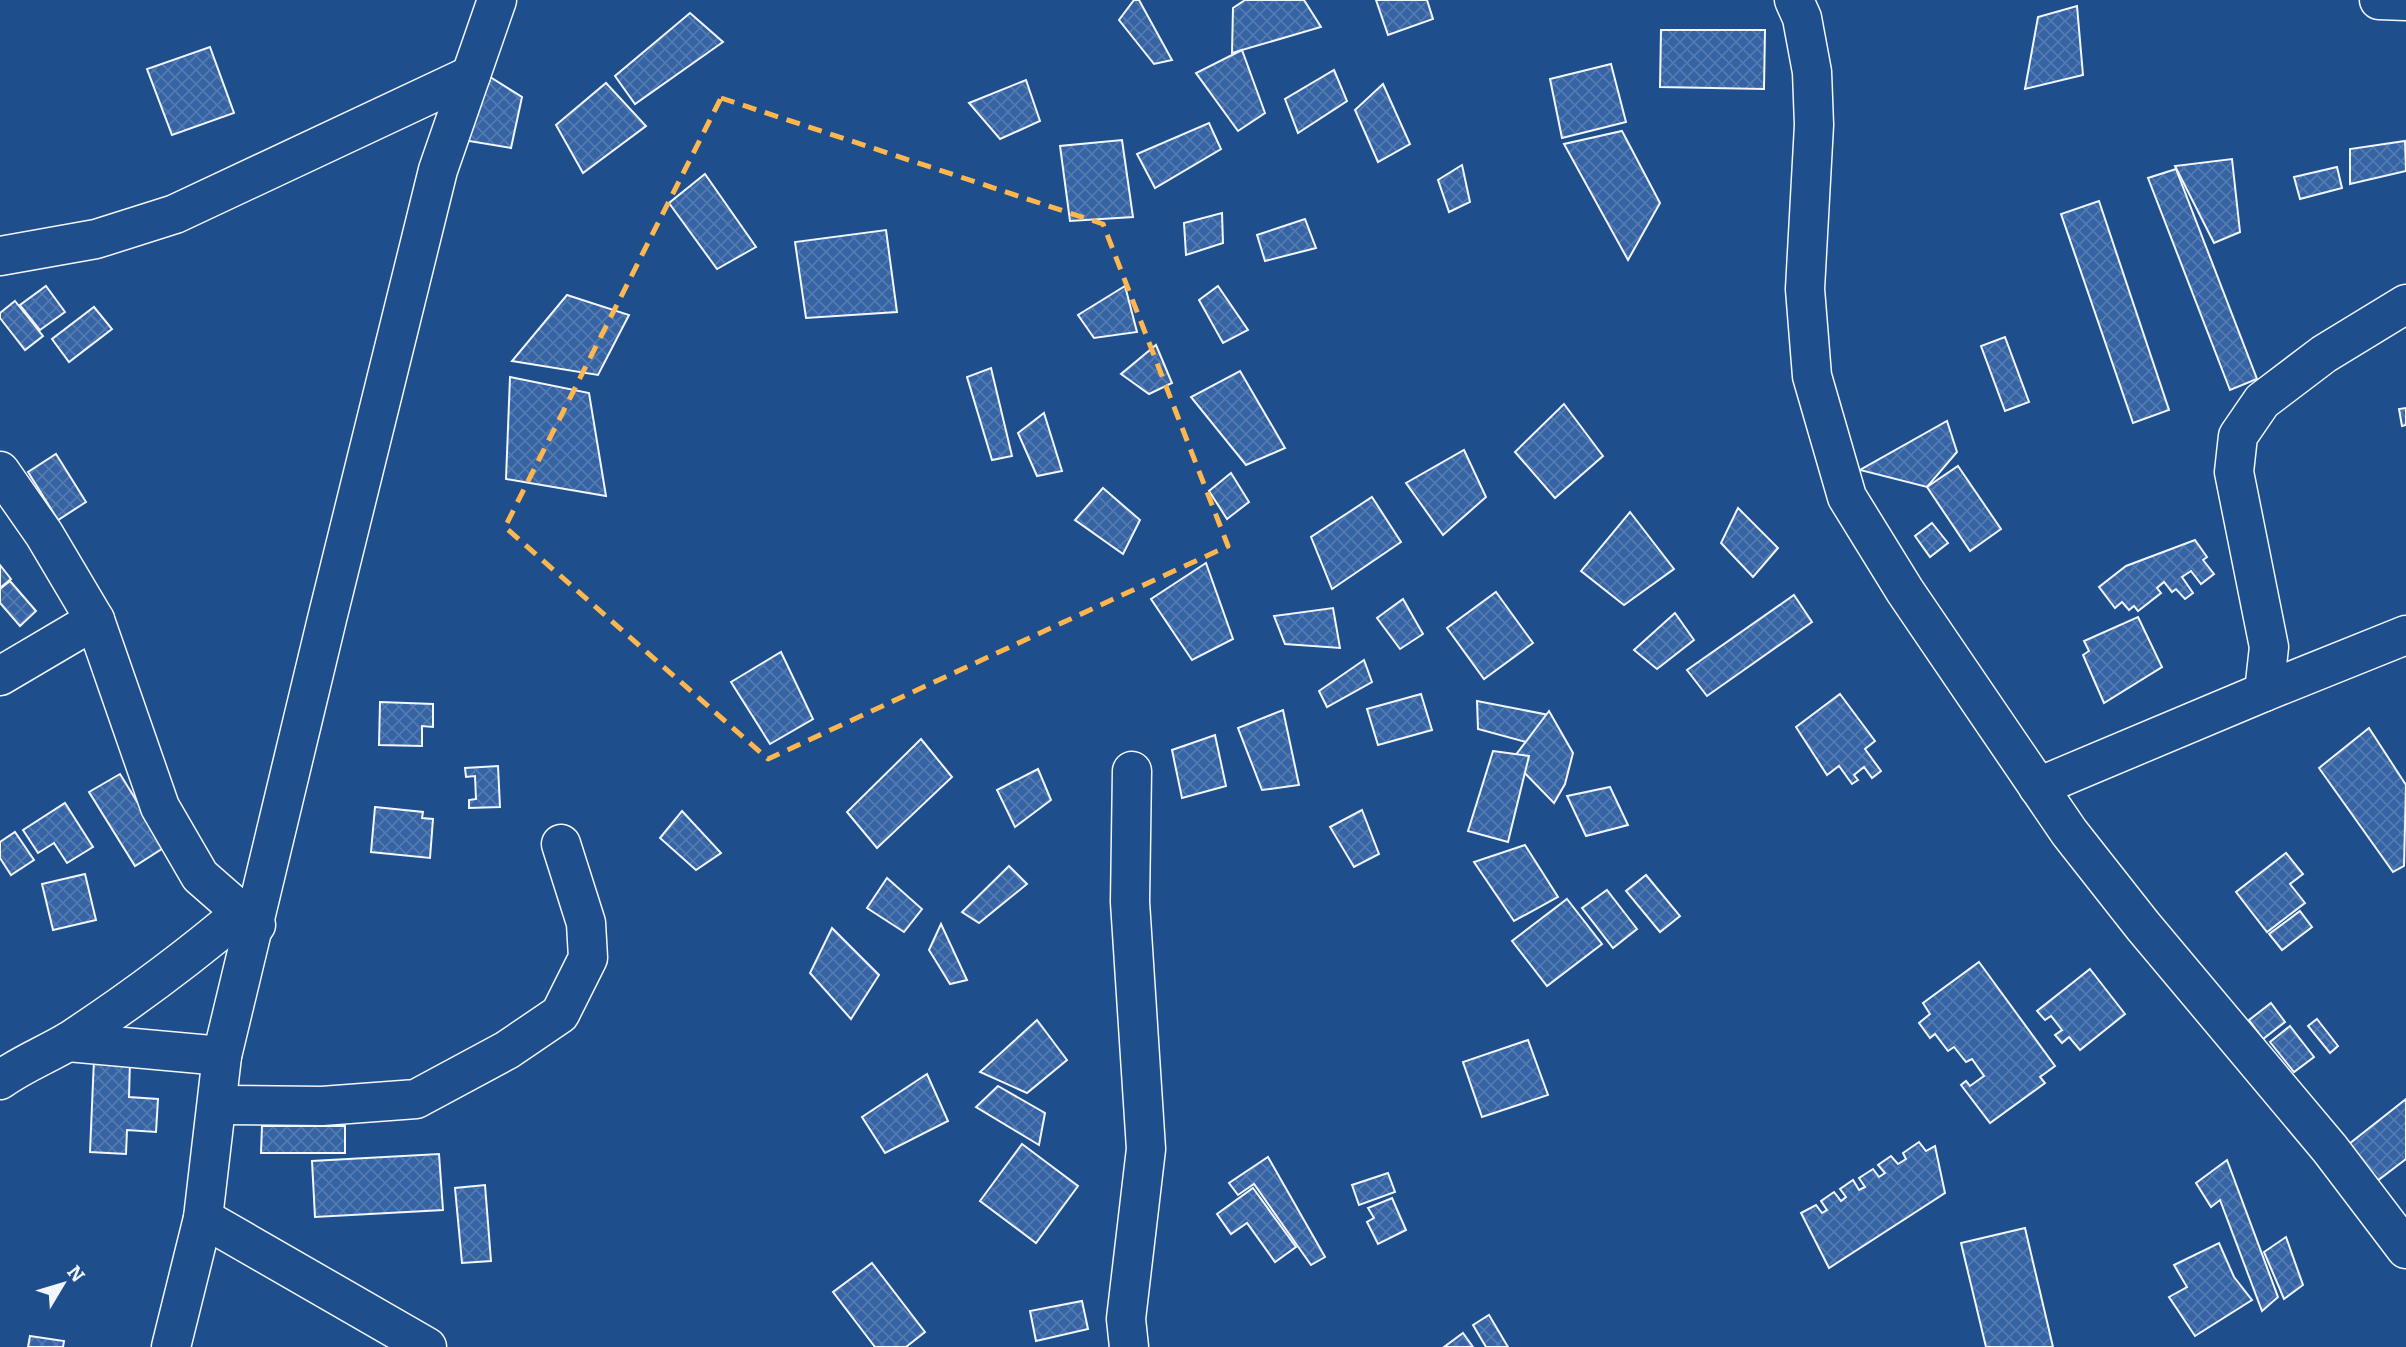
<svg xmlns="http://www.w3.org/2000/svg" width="2406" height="1347" viewBox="0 0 2406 1347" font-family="Bitter,serif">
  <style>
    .building { fill: url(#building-cross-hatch); stroke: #f2f6ff; stroke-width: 2 }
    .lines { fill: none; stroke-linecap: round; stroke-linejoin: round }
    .street-casing { stroke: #f2f6ff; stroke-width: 41 }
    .street { stroke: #1f4e8c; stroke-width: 38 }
    .marked { fill: none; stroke: #ffb74d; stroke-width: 5; stroke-dasharray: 14 9; stroke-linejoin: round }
  </style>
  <defs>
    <pattern id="building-cross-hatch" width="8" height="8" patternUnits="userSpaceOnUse" patternTransform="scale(1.75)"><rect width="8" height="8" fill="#3563a3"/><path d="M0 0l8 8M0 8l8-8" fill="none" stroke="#537ab1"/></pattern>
  </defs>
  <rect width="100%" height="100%" fill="#1f4e8c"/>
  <g class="building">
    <path d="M1134 0H1139L1172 60 1154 64 1119 20Z"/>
    <path d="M1245 0H1304L1321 27 1232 53 1233 8Z"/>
    <path d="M1376 0H1427L1433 19 1388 35Z"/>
    <path d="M2077 6 2083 75 2025 89 2038 17Z"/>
    <path d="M690 13 723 42 635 104 615 76Z"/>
    <path d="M1661 30H1765L1764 89 1660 87Z"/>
    <path d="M210 47 234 113 172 135 147 69Z"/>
    <path d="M1242 50 1265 113 1238 131 1196 73Z"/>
    <path d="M1611 64 1626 122 1562 138 1550 79Z"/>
    <path d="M1334 70 1347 101 1298 133 1285 99Z"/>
    <path d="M487 75 522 97 511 148 463 140Z"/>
    <path d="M1026 80 1040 121 1000 139 969 103Z"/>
    <path d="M606 83 646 126 583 173 556 125Z"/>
    <path d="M1383 84 1410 144 1378 162 1355 110Z"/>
    <path d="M1209 123 1221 149 1155 188 1137 154Z"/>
    <path d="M1622 131 1660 203 1628 260 1564 144Z"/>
    <path d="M1122 140 1133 217 1070 221 1060 146Z"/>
    <path d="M2405 141 2406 171 2350 184V149Z"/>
    <path d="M2232 159 2240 232 2214 243 2175 166Z"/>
    <path d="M1462 165 1470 202 1449 212 1438 180Z"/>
    <path d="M2337 167 2342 188 2300 199 2294 177Z"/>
    <path d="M2176 169 2257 379 2230 390 2148 178Z"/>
    <path d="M705 174 756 247 717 269 669 203Z"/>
    <path d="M2099 201 2169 410 2133 423 2061 214Z"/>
    <path d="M1222 213 1223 243 1186 255 1184 223Z"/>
    <path d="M1305 219 1316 248 1265 261 1257 235Z"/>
    <path d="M886 230 897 312 806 318 795 242Z"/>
    <path d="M46 286 65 312 40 330 20 305Z"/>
    <path d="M1125 286 1137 332 1094 338 1078 315Z"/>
    <path d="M1218 286 1248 330 1223 343 1199 300Z"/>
    <path d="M567 295 629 315 598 375 512 361Z"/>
    <path d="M15 301 43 336 25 350 0 318V313Z"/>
    <path d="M94 307 112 329 69 362 52 339Z"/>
    <path d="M2005 337 2029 402 2005 411 1981 346Z"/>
    <path d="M1156 345 1172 383 1149 394 1121 374Z"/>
    <path d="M991 368 1012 456 992 460 967 377Z"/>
    <path d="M1240 371 1285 448 1246 465 1191 397Z"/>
    <path d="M510 377 589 393 606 496 506 479Z"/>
    <path d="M1564 404 1603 456 1555 498 1515 452Z"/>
    <path d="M2406 408V425L2402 426 2399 409Z"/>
    <path d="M1044 413 1062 471 1037 476 1018 433Z"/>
    <path d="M1947 421 1957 452 1927 487 1860 470Z"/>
    <path d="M1464 450 1486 497 1443 535 1406 483Z"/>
    <path d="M56 454 86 502 58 520 28 472Z"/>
    <path d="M1958 466 2001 529 1970 551 1927 487Z"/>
    <path d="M1231 473 1249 502 1227 519 1209 491Z"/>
    <path d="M1103 488 1140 520 1123 554 1075 520Z"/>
    <path d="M1372 497 1401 542 1332 589 1311 537Z"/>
    <path d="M1738 508 1778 548 1753 577 1721 543Z"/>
    <path d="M1630 512 1674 569 1624 605 1581 571Z"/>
    <path d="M1932 523 1948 543 1930 557 1915 536Z"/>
    <path d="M2195 540 2207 557 2203 560 2214 574 2201 584 2191 571 2182 577 2193 593 2185 599 2176 589 2172 592 2164 582 2157 588 2161 593 2138 611 2134 606 2129 610 2122 602 2115 608 2099 587 2126 566Z"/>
    <path d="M1206 563 1233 639 1192 660 1151 599Z"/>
    <path d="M0 565 11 579 0 588Z"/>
    <path d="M10 581 36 611 20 626 0 603V589Z"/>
    <path d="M1496 592 1533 643 1484 679 1447 628Z"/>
    <path d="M1794 595 1812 622 1707 696 1687 670Z"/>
    <path d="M1403 599 1423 634 1400 649 1377 618Z"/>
    <path d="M1333 608 1340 648 1285 644 1274 616Z"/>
    <path d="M1675 613 1694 640 1657 669 1634 650Z"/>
    <path d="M2138 617 2162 667 2104 703 2083 655 2089 651 2084 641Z"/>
    <path d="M781 652 813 719 770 744 731 682Z"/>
    <path d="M1364 660 1372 682 1327 707 1319 691Z"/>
    <path d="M1421 694 1432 730 1378 745 1367 709Z"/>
    <path d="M1840 694 1875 741 1865 749 1881 771 1872 778 1864 767 1854 775 1858 780 1852 784 1839 766 1827 775 1796 727Z"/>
    <path d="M1477 701 1549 715 1537 745 1478 729Z"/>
    <path d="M380 702 433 704V727L422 726V746L379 745Z"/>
    <path d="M1283 710 1299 785 1262 790 1238 728Z"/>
    <path d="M1549 711 1573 753 1565 784 1554 803 1512 760Z"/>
    <path d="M2369 728 2406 785 2404 866 2393 872 2319 768Z"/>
    <path d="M1215 735 1226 786 1182 798 1172 750Z"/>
    <path d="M921 739 952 777 877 848 847 812Z"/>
    <path d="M1493 751 1529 756 1508 842 1468 831Z"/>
    <path d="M498 766 500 807 469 808V800L476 799 475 776 466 777 465 768Z"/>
    <path d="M1038 769 1051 800 1015 827 997 790Z"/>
    <path d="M120 774 165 847 135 866 89 792Z"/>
    <path d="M1610 787 1628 825 1586 836 1567 796Z"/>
    <path d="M65 803 93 847 67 863 54 843 38 853 23 830Z"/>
    <path d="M375 807 423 812 422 818 433 819 430 858 371 852Z"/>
    <path d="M1362 810 1379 854 1354 867 1330 827Z"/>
    <path d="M682 811 721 853 696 870 660 838Z"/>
    <path d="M15 832 34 860 11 875 0 858V842Z"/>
    <path d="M1525 845 1558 897 1514 921 1474 862Z"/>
    <path d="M2286 853 2303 874 2290 884 2305 903 2267 932 2236 892Z"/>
    <path d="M1009 866 1027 884 979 923 962 912Z"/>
    <path d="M85 874 96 920 53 930 42 884Z"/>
    <path d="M1646 875 1680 916 1660 932 1626 891Z"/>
    <path d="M887 878 922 909 904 932 867 908Z"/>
    <path d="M1607 890 1637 929 1613 948 1582 908Z"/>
    <path d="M1567 899 1602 944 1547 986 1512 941Z"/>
    <path d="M2300 911 2312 927 2282 950 2269 934Z"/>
    <path d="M941 924 967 980 950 984 929 950Z"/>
    <path d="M832 928 879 975 851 1019 810 973Z"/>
    <path d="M1979 962 2055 1066 2040 1077 2045 1083 1990 1123 1961 1085 1966 1081 1970 1086 1984 1076 1972 1059 1966 1062 1954 1047 1948 1051 1935 1034 1930 1038 1919 1023 1930 1014 1923 1003Z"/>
    <path d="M2090 969 2125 1014 2080 1050 2069 1037 2062 1043 2055 1035 2062 1030 2051 1016 2045 1020 2037 1011Z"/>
    <path d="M2271 1003 2285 1022 2263 1039 2249 1020Z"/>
    <path d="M2317 1019 2338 1046 2330 1053 2308 1026Z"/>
    <path d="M1037 1020 1067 1060 1027 1093 980 1072Z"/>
    <path d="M2290 1026 2314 1057 2294 1072 2270 1042Z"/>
    <path d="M1528 1040 1548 1095 1482 1117 1463 1062Z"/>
    <path d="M94 1059 130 1061 129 1097 158 1099 156 1132 127 1130 126 1154 90 1152Z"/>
    <path d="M927 1074 948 1121 885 1153 862 1117Z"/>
    <path d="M998 1086 1045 1113 1039 1145 976 1107Z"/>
    <path d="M2406 1099V1159L2377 1181 2349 1144Z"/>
    <path d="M262 1126H345V1153H261Z"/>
    <path d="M1919 1142 1926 1151 1935 1146 1945 1193 1829 1268 1801 1213 1816 1205 1822 1213 1827 1210 1821 1201 1834 1192 1841 1201 1846 1197 1840 1189 1853 1180 1859 1190 1865 1187 1859 1178 1873 1169 1879 1177 1885 1173 1878 1165 1891 1156 1898 1164 1906 1159 1903 1153Z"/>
    <path d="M1022 1144 1078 1186 1036 1243 980 1201Z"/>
    <path d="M439 1154 443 1210 315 1217 312 1161Z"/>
    <path d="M1268 1157 1325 1257 1311 1265 1254 1184 1238 1195 1229 1183Z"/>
    <path d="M2227 1160 2278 1297 2262 1311 2220 1200 2211 1207 2196 1183Z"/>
    <path d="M1388 1173 1395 1192 1359 1205 1352 1185Z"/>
    <path d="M485 1185 491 1261 462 1263 455 1188Z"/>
    <path d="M1253 1188 1296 1247 1275 1262 1247 1223 1231 1234 1217 1214Z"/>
    <path d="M1392 1198 1406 1230 1378 1244 1367 1222 1374 1218 1368 1208Z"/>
    <path d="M2025 1228 2053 1347H1986L1961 1243Z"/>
    <path d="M2286 1237 2303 1285 2284 1299 2264 1252Z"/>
    <path d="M2219 1243 2234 1277 2252 1300 2195 1336 2169 1297 2187 1287 2174 1265Z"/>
    <path d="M872 1263 925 1332 906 1347H875L833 1292Z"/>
    <path d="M1082 1301 1088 1329 1036 1341 1030 1311Z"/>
    <path d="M1489 1315 1508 1347H1486L1473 1325Z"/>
    <path d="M1463 1333 1473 1347H1444Z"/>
    <path d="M30 1336 64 1341 63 1347H28Z"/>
  </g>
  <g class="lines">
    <defs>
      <g id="street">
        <path d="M1794 0 1802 18 1812 72 1814 125 1805 289 1812 376 1847 497 1905 591 2069 832 2143 926 2330 1149 2406 1249"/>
        <path d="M2379 0 2406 1"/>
        <path d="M0 256 96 239 175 214 471 75"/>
        <path d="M0 471 44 534 95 620 160 807 200 876 256 925"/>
        <path d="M0 676 95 620"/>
        <path d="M2264 692 2406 635"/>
        <path d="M2038 787 2264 692 2269 647 2234 472 2238 436 2262 401 2324 354 2406 304"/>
        <path d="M68 1042 222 1056"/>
        <path d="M0 1080C22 1064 48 1054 71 1040 130 1001 187 959 241 913"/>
        <path d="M218 1105 322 1106 416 1099 507 1050 560 1014 588 958 586 923 561 844"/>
        <path d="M203 1218 427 1347"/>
        <path d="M171 1347 203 1218 222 1056 327 619 438 170 497 0"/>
        <path d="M1129 1347 1126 1319 1146 1149 1130 902 1132 771"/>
      </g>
    </defs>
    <use href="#street" class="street-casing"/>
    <use href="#street" class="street"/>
  </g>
  <path class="marked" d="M721 98 1103 224 1228 546 768 759 505 527Z"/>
  <g transform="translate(63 1284) rotate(52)" stroke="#1f4e8c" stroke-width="5" paint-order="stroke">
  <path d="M0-5L12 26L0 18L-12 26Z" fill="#f2f6ff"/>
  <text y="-10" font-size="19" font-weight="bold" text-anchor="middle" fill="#f2f6ff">N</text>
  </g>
</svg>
